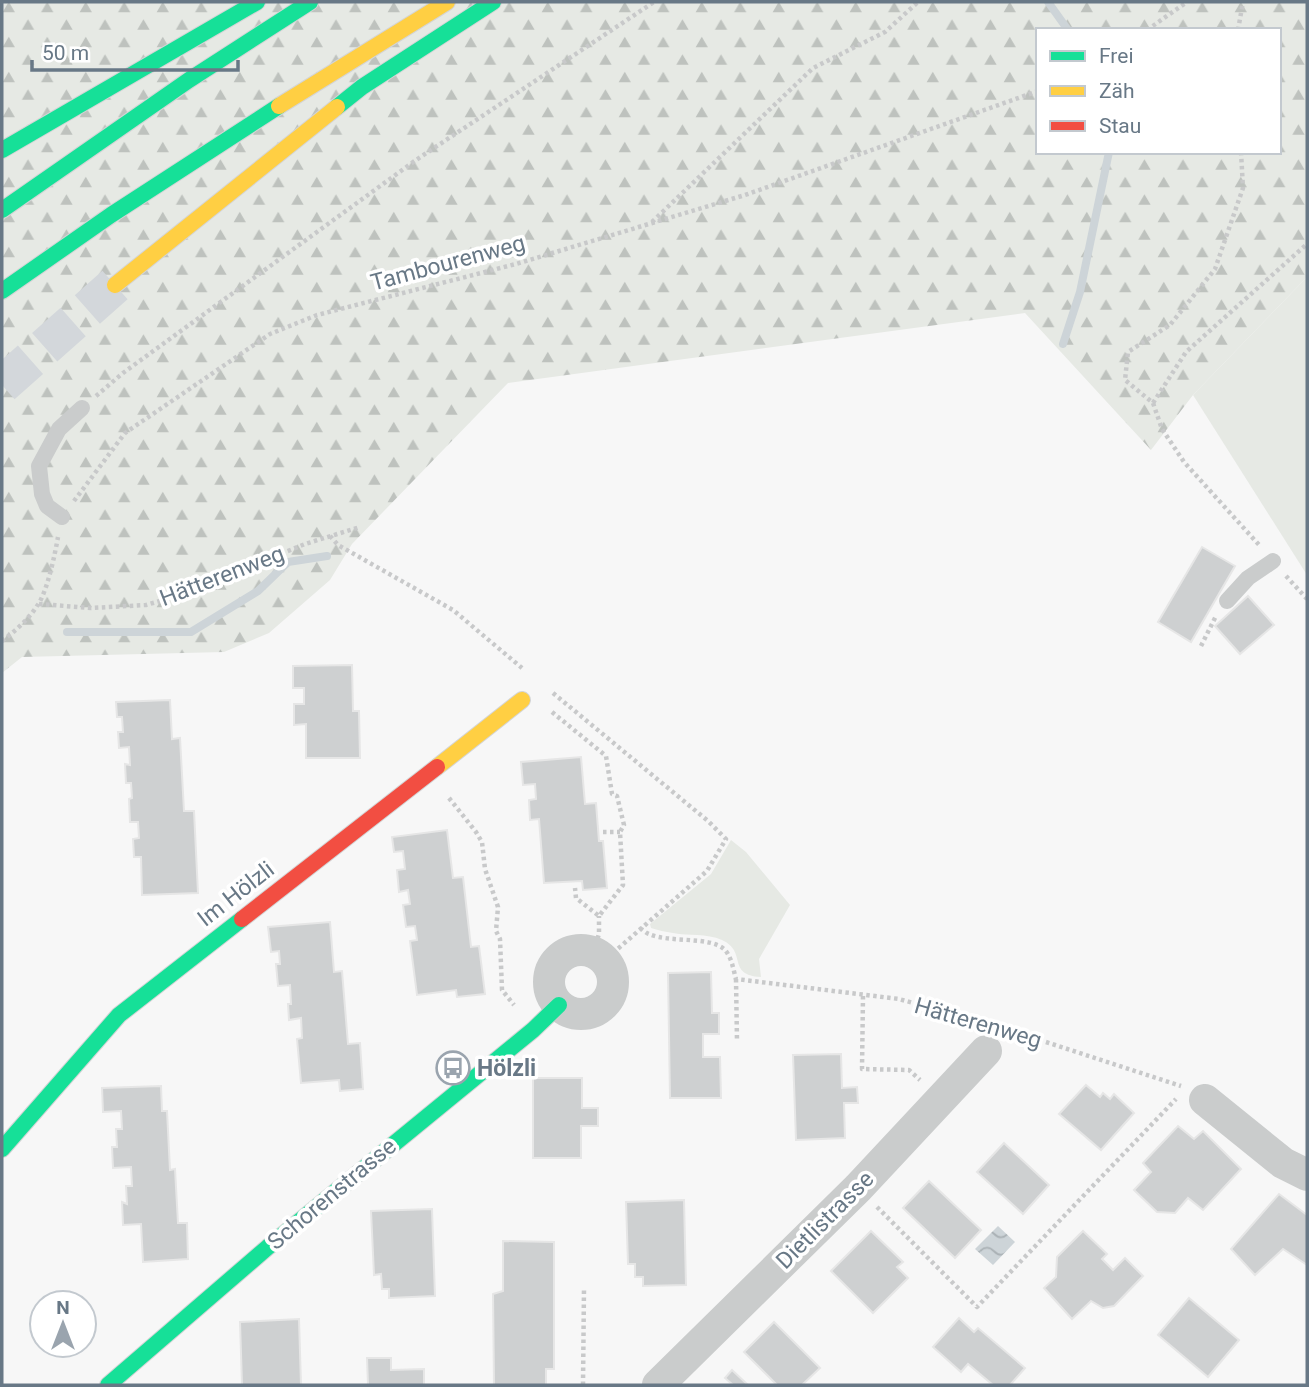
<svg xmlns="http://www.w3.org/2000/svg" width="1309" height="1387" viewBox="0 0 1309 1387" font-family="Roboto,sans-serif">
  <style>
    .forest { fill: url(#forest-firs); fill-rule: evenodd }
    .park { fill: #e6e9e4 }
    .water { fill: url(#water-waves) }
    .lines { fill: none; stroke-linecap: round; stroke-linejoin: round }
    .stream { stroke: #cdd4d8; stroke-width: 8 }
    .building { fill: #ced0d1; stroke: #e6e6e6; stroke-width: 2 }
    .highway-tunnel { stroke: #d3d7db; stroke-width: 38; stroke-dasharray: 38 19; stroke-linecap: butt }
    .fast-casing { stroke: #d4d5d6; stroke-width: 18 }
    .slow-casing { stroke: #d4d5d6; stroke-width: 18 }
    .jam-casing { stroke: #d4d5d6; stroke-width: 18 }
    .path { stroke: #c8c9ca; stroke-width: 4.5; stroke-dasharray: 3.5 3.5; stroke-linecap: butt }
    .lane { stroke: #cacccc; stroke-width: 16 }
    .street { stroke: #cacccc; stroke-width: 32 }
    .fast { stroke: #16e098; stroke-width: 16 }
    .slow { stroke: #ffcf43; stroke-width: 16 }
    .jam { stroke: #f24e42; stroke-width: 16 }
    .labels { text-anchor: middle; dominant-baseline: central; stroke-width: 7; stroke-linejoin: round; paint-order: stroke }
    .street-label { font-size: 23px; fill: #687886; stroke: #fff }
    .poi-label { font-size: 23px; font-weight: bold; fill: #687886; stroke: #fff; text-anchor: start }
  </style>
  <defs>
    <pattern id="forest-firs" width="22" height="20" patternUnits="userSpaceOnUse" patternTransform="scale(1.75)"><rect width="22" height="20" fill="#e6e9e4"/><path d="M5 1l3.5 6h-7zM16 11l3.5 6h-7z" fill="#bec2be"/></pattern>
    <pattern id="water-waves" width="16" height="10" patternUnits="userSpaceOnUse" patternTransform="scale(1.75)"><rect width="16" height="10" fill="#cdd4d8"/><path d="M0 5q4-4 8 0t8 0" fill="none" stroke="#aab1b5"/></pattern>
  </defs>
  <rect width="100%" height="100%" fill="#f7f7f7"/>
  <path class="forest" d="M2 2H1307V277L1193 395 1151 450 1025 313 508 383 352 544 330 580 269 633 224 652 22 657 2 673ZM1038 30H1279V152H1038Z"/>
  <g class="park">
    <path d="M1307 277V575L1193 395Z"/>
    <path d="M731 840 746 852 790 905 759 959 761 977C726 975 748 952 722 940 706 933 689 936 673 933 665 932 658 930 651 928L650 924 711 874Z"/>
  </g>
  <path class="water" d="M998 1226 1015 1242 993 1265 975 1249Z"/>
  <g class="lines">
    <g class="stream">
      <path d="M1048 2 1068 30"/>
      <path d="M1063 344 1080 292 1109 152"/>
      <path d="M67 632H191L258 591 288 562 327 556"/>
    </g>
  </g>
  <g class="building">
    <path d="M1202 547 1235 566 1191 642 1158 622Z"/>
    <path d="M1248 596 1274 625 1240 654 1215 626Z"/>
    <path d="M352 665 353 711H359L360 758H306V724L294 725V704H304V688H293V666Z"/>
    <path d="M170 700 172 739 180 738 184 811H194L198 893 142 895 141 857H134L133 839 139 838 138 822H130L129 799 132 798 131 783H126L125 764 130 765 129 747 119 748 118 732H123L122 717H117L116 702Z"/>
    <path d="M581 757 585 804 596 803 599 841H603L607 888 583 890 582 881 544 883 539 819 530 820 529 800 536 799 535 784 523 785 521 762Z"/>
    <path d="M447 830 453 878 463 877 471 947 479 946 485 994 457 997 456 990 417 995 410 941 417 940 415 926 406 927 403 905 410 904 408 890 399 892 397 870 405 869 403 851 394 852 392 837Z"/>
    <path d="M330 922 334 972 342 971 348 1044 360 1043 363 1089 340 1091 339 1080 301 1083 297 1039 302 1038 301 1018 289 1020 288 1004H291L290 985 278 986 276 964H280L279 951 271 952 268 927Z"/>
    <path d="M711 972 712 1013H719V1034H703V1057H720L721 1098H670L668 973Z"/>
    <path d="M841 1054 842 1088 857 1087 858 1103H844L845 1138 796 1140 793 1055Z"/>
    <path d="M533 1078H582V1108H598V1126H581V1158H533Z"/>
    <path d="M1086 1085 1100 1097 1103 1093 1110 1099 1114 1094 1134 1113 1101 1150 1059 1114Z"/>
    <path d="M161 1086 162 1111H167L170 1170 175 1169 178 1223H187L188 1259 143 1262 141 1224 123 1225 122 1202 127 1204 126 1186H132L131 1167 113 1168 112 1147H117L116 1129H122L121 1111 103 1112 102 1088Z"/>
    <path d="M1178 1126 1194 1139 1203 1131 1241 1169 1203 1210 1188 1198 1175 1213 1157 1212 1134 1190 1151 1172 1143 1163Z"/>
    <path d="M1004 1143 1049 1185 1023 1214 977 1172Z"/>
    <path d="M929 1181 981 1230 955 1258 903 1208Z"/>
    <path d="M1279 1194 1307 1215V1265L1283 1249 1255 1275 1231 1249Z"/>
    <path d="M684 1200 686 1285 643 1286V1277H635V1264H628L626 1202Z"/>
    <path d="M432 1209 435 1296 389 1298V1289H382L381 1274 374 1275 371 1211Z"/>
    <path d="M871 1231 903 1262 897 1267 908 1278 873 1313 831 1271Z"/>
    <path d="M1083 1231 1107 1254 1102 1259 1113 1270 1125 1258 1143 1276 1114 1306 1103 1308 1091 1301 1072 1319 1044 1288 1056 1277 1057 1257Z"/>
    <path d="M503 1241 554 1242V1369H546V1385H494L493 1294 503 1291Z"/>
    <path d="M1189 1298 1239 1340 1208 1377 1158 1335Z"/>
    <path d="M959 1318 974 1332 978 1328 1025 1368 1010 1385H993L968 1364 961 1372 933 1347Z"/>
    <path d="M299 1319 301 1385H242L240 1322Z"/>
    <path d="M774 1322 820 1368 802 1385H777L744 1352Z"/>
    <path d="M367 1358H391V1370L424 1369V1385H368Z"/>
    <path d="M732 1370 748 1385H733L725 1378Z"/>
  </g>
  <g class="lines">
    <path class="highway-tunnel" d="M2 385 115 285"/>
    <defs>
      <g id="fast">
        <path d="M337 107 362 87 493 2"/>
        <path d="M2 150 257 2"/>
        <path d="M2 210 189 80 310 2"/>
        <path d="M2 291 111 215 279 106"/>
        <path d="M2 1149 119 1015 242 919"/>
        <path d="M108 1385 268 1247 533 1030 559 1005"/>
      </g>
      <g id="slow">
        <path d="M279 106 447 2"/>
        <path d="M115 285 337 107"/>
        <path d="M437 767 522 700"/>
      </g>
      <path id="jam" d="M242 919 437 767"/>
    </defs>
    <use href="#fast" class="fast-casing"/>
    <use href="#slow" class="slow-casing"/>
    <use href="#jam" class="jam-casing"/>
    <g class="path">
      <path d="M1147 30 1187 2"/>
      <path d="M1238 30 1243 2"/>
      <path d="M1241 152 1243 188 1215 269 1170 325 1128 352 1125 380 1153 403 1162 429 1184 462 1260 546"/>
      <path d="M652 222 813 68 885 32 918 2"/>
      <path d="M96 396 123 373 416 160 654 2"/>
      <path d="M1153 403 1186 352 1307 244"/>
      <path d="M74 501 125 433 270 334 317 315 516 264 745 195 1038 91"/>
      <path d="M330 536 338 545 453 610 522 668"/>
      <path d="M1286 576 1307 599"/>
      <path d="M39 604 91 608 146 605 181 595 305 544 360 527"/>
      <path d="M2 641C15 631 28 620 37 606 47 593 55 554 58 537"/>
      <path d="M1201 646 1216 616"/>
      <path d="M553 693 708 821 726 839 707 871 605 960"/>
      <path d="M552 712 606 756 612 794 617 796 624 825 620 832 623 885 599 916 576 898 575 888"/>
      <path d="M449 798 476 832 482 842 485 869 498 907 496 931 500 939 502 990 514 1005"/>
      <path d="M603 832H620"/>
      <path d="M640 928C643 930 646 933 649 934 669 943 709 936 724 949 732 957 733 969 736 979L899 999 980 1022"/>
      <path d="M593 952 599 934V916"/>
      <path d="M736 979 737 1041"/>
      <path d="M863 996 862 1069 909 1070 920 1080"/>
      <path d="M1006 1029 1181 1086"/>
      <path d="M877 1207 977 1307 1176 1099"/>
      <path d="M583 1385 584 1288"/>
    </g>
    <g class="lane">
      <path d="M62 517 47 506 42 494 39 466 59 429 82 408"/>
      <path d="M1227 601 1248 578 1273 561"/>
    </g>
    <g class="street">
      <circle cx="581" cy="982" r="32"/>
      <path d="M1205 1100 1283 1163 1307 1175"/>
      <path d="M658 1385 858 1188 986 1051"/>
    </g>
    <use href="#fast" class="fast"/>
    <use href="#slow" class="slow"/>
    <use href="#jam" class="jam"/>
  </g>
  <defs>
    <symbol id="bus-ring" viewBox="-11 -11 22 22"><circle r="9.5" fill="#fff" stroke="#9aa4ae" stroke-width="1.5"/><path d="M-5-6H5V4H4V6H2V4H-2V6H-4V4H-5ZM-3.5-4V0h7V-4ZM-3.5 1.2v1.5H-2V1.2ZM2 1.2v1.5H3.5V1.2Z" fill="#9aa4ae"/></symbol>
  </defs>
  <g fill-rule="evenodd">
    <use href="#bus-ring" x="434" y="1049" width="38" height="38"/>
  </g>
  <g class="labels">
    <g class="street-label">
      <text transform="translate(448 263) rotate(-15)">Tambourenweg</text>
      <text transform="translate(222 576) rotate(-21)">Hätterenweg</text>
      <text transform="translate(236 894) rotate(-38)">Im Hölzli</text>
      <text transform="translate(978 1023) rotate(16)">Hätterenweg</text>
      <text transform="translate(332 1194) rotate(-40)">Schorenstrasse</text>
      <text transform="translate(825 1220) rotate(-45)">Dietlistrasse</text>
    </g>
    <g class="poi-label">
      <text x="477" y="1068">Hölzli</text>
    </g>
  </g>
  <rect width="1309" height="1387" fill="none" stroke="#687886" stroke-width="7"/>
  <rect x="1036" y="28" width="245" height="126" fill="#ffffff" stroke="#c3c9cf" stroke-width="2"/>
  <rect x="1050" y="51" width="35" height="10" fill="#16e098" stroke="#c3c9cf" stroke-width="2"/>
  <text x="1099" y="63" font-size="21" fill="#687886">Frei</text>
  <rect x="1050" y="86" width="35" height="10" fill="#ffcf43" stroke="#c3c9cf" stroke-width="2"/>
  <text x="1099" y="98" font-size="21" fill="#687886">Zäh</text>
  <rect x="1050" y="121" width="35" height="10" fill="#f24e42" stroke="#c3c9cf" stroke-width="2"/>
  <text x="1099" y="133" font-size="21" fill="#687886">Stau</text>
  <g transform="translate(63 1324)"><circle r="33" fill="#ffffff" stroke="#c3c9cf" stroke-width="2"/>
  <path d="M0-5L12 26L0 18L-12 26Z" fill="#9aa4ae"/>
  <text y="-10" font-size="19" font-weight="bold" text-anchor="middle" fill="#687886">N</text>
  </g>
  <path d="M32 60v10h206v-10" fill="none" stroke="#687886" stroke-width="3.5"/>
  <text x="42" y="60" font-size="21" fill="#687886" stroke="#ffffff" stroke-width="5" paint-order="stroke">50 m</text>
</svg>
